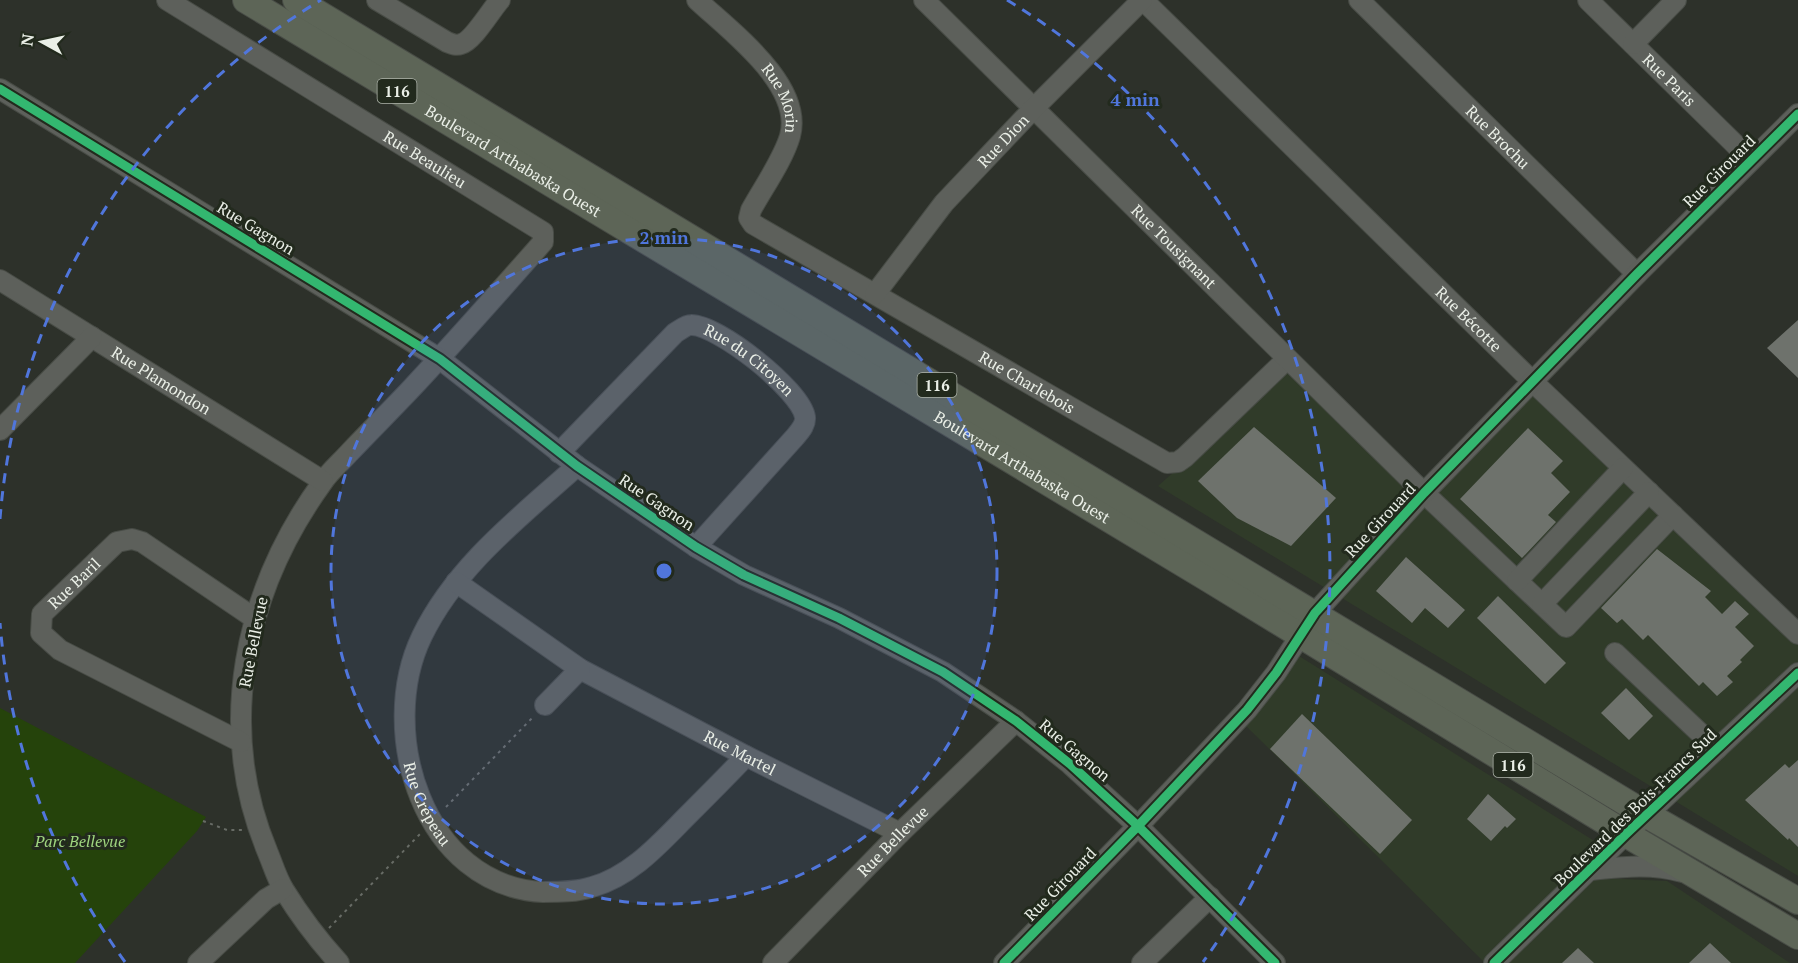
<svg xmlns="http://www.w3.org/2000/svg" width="1798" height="963" viewBox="0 0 1798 963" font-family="'PT Serif',serif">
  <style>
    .built { fill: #303b29 }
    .green { fill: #25430b }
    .building { fill: #6e726c }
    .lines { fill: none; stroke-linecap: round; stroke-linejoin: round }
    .minor-casing { stroke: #484c46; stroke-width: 22 }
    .major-casing { stroke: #484c46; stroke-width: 28 }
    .path { stroke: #686c66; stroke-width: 2; stroke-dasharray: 3 4.5; stroke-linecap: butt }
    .minor { stroke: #5d605b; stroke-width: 20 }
    .major { stroke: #5d6557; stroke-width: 26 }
    .cycleway-casing { stroke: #222a1d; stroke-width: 13 }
    .cycleway { stroke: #33b770; stroke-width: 9 }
    .ring { fill: none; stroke: #5076dc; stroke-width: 3; stroke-dasharray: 10 8 }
    .labels { text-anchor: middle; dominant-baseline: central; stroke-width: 6; stroke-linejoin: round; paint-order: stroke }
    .shield { fill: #222a1d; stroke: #aeb4aa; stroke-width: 1.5 }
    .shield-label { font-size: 15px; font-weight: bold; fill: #eaefe7 }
    .street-label { font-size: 16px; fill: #eaefe7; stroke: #222a1d }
    .park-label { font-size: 16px; font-style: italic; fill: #9fd57f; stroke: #222a1d }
    .centre { fill: #5076dc; stroke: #222a1d; stroke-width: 3 }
    .ring-label { font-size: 18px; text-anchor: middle; font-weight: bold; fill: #5076dc; stroke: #222a1d; stroke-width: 6; stroke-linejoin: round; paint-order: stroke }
  </style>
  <rect width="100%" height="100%" fill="#2d312a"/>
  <g class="built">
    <path d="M1287 372 1426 500 1533 390 1798 644V876L1158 486Z"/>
    <path d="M1299 656 1596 842 1579 862 1600 878 1667 881 1790 963H1485L1245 725Z"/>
  </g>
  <path class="green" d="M0 708 206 817 197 831 75 963H0Z"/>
  <g class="building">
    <path d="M1798 320V378L1767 348Z"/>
    <path d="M1254 427 1336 498 1291 546 1237 518 1198 481Z"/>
    <path d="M1528 428 1563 461 1551 473 1570 492 1548 515 1556 522 1522 558 1460 499Z"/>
    <path d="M1657 549 1711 591 1705 597 1722 614 1735 601 1749 614 1735 627 1754 646 1740 660 1742 662 1727 676 1733 682 1717 696 1703 682 1699 686 1648 635 1643 640 1622 619 1617 623 1601 608Z"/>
    <path d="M1406 557 1465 610 1448 628 1425 608 1412 623 1376 591Z"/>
    <path d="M1498 596 1566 663 1545 684 1477 618Z"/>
    <path d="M1626 688 1653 716 1629 740 1601 713Z"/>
    <path d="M1302 714 1412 820 1380 854 1270 749Z"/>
    <path d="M1798 760V847L1789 838 1788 840 1745 800 1785 764 1789 768Z"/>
    <path d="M1488 794 1516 819 1507 828 1505 826 1491 841 1467 819Z"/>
    <path d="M1710 943 1731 963H1689Z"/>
    <path d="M1578 948 1594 963H1562Z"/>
  </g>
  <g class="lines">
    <defs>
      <g id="minor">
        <path id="s1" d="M167 0 543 232V242C499 292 455 342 409 391 389 412 369 432 349 453 340 463 329 472 322 483 244 591 215 727 268 853 273 865 277 879 284 890 300 916 319 941 339 963"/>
        <path d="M377 0 447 42C452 44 456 46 461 44 473 41 491 10 500 0"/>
        <path id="s2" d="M697 0C730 31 804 85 790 136 783 160 763 188 751 210L749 218 753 224 1167 463 1178 462 1185 457 1287 359"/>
        <path id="s3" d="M924 0 1424 493 1566 627 1673 515"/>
        <path id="s4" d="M1143 0 1533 382 1798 634"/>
        <path id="s5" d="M1359 0 1637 274"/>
        <path id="s6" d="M1588 0 1751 160"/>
        <path d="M1633 44 1676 0"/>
        <path d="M0 89 440 359 577 466 696 547 744 575 839 618 943 672 1016 721 1070 764 1138 826 1275 963"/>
        <path id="s7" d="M0 280 323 481"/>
        <path id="s8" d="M875 294 944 203 1033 109 1142 0"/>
        <path d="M0 430 92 337"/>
        <path id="s9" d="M559 453 675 333C680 330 686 325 691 325 717 324 801 390 805 417 806 425 800 431 795 437L696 547"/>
        <path id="s10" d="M577 466C520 517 456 566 422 636 376 731 423 886 543 892 559 892 577 892 592 887 632 876 661 842 689 814 708 795 727 776 746 756"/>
        <path d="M1517 581 1623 468"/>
        <path id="s11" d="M456 582 580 669 746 756 900 833"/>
        <path d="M1542 604 1649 492"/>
        <path d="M1615 653 1717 749"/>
        <path d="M545 705 580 669"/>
        <path id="s12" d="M241 742 60 650 41 633 42 614 117 542 132 539 142 542 254 618"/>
        <path d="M1590 870C1621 867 1651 863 1682 872"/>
        <path d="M198 963 266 899 283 889"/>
        <path id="s13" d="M773 963 900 833 1016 721"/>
        <path d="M1004 963 1138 826 1247 710 1276 673 1315 613 1424 493 1637 274 1798 114"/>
        <path d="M1142 963 1210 897"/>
        <path d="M1494 963 1626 834 1798 673"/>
      </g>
      <g id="major">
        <path id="s14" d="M246 0 1209 579 1626 834 1798 936"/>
        <path d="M296 0 1647 815 1798 901"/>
      </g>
    </defs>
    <use href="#minor" class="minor-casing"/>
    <use href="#major" class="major-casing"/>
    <g class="path">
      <path d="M446 807 534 716"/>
      <path d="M203 821 227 830H243"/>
      <path d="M329 928 421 833"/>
    </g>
    <use href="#minor" class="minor"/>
    <use href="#major" class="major"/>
    <defs>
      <g id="cycleway">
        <path d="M0 89 440 359 577 466 696 547 744 575 839 618 943 672 1016 721 1070 764 1138 826 1275 963"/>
        <path d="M1004 963 1138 826 1247 710 1276 673 1315 613 1424 493 1637 274 1798 114"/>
        <path d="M1494 963 1626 834 1798 673"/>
      </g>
    </defs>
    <use href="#cycleway" class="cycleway-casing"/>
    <use href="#cycleway" class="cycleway"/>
  </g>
  <circle cx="664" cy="571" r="333" fill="#5076dc" fill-opacity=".12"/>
  <g class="ring">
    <circle cx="664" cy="571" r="333"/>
    <path d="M125 962A666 666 0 0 1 0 623M0 519A666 666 0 0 1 321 0M1007 0A666 666 0 0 1 1203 962"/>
  </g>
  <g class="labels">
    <g class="shield">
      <rect x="377.5" y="79" width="39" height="24" rx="4.5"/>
      <rect x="917.5" y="373" width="39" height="24" rx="4.5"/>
      <rect x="1493.5" y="753" width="39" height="24" rx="4.5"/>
    </g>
    <g class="shield-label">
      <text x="397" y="91">116</text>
      <text x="937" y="385">116</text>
      <text x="1513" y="765">116</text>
    </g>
    <g class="street-label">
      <text stroke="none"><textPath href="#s6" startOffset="114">Rue Paris</textPath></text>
      <text stroke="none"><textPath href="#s2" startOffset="132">Rue Morin</textPath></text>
      <text stroke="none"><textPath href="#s5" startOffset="195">Rue Brochu</textPath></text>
      <text stroke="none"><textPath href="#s8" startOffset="200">Rue Dion</textPath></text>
      <text stroke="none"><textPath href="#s1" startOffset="303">Rue Beaulieu</textPath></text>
      <text stroke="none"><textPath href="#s14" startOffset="312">Boulevard Arthabaska Ouest</textPath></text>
      <text transform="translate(1719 171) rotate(-45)">Rue Girouard</text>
      <text transform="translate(256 228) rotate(31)">Rue Gagnon</text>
      <text stroke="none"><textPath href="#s3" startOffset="351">Rue Tousignant</textPath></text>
      <text stroke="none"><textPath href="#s4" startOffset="456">Rue Bécotte</textPath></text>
      <text stroke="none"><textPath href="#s9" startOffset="254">Rue du Citoyen</textPath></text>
      <text stroke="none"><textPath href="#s7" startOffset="190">Rue Plamondon</textPath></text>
      <text stroke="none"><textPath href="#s2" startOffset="588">Rue Charlebois</textPath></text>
      <text stroke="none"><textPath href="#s14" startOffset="906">Boulevard Arthabaska Ouest</textPath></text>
      <text transform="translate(657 502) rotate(34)">Rue Gagnon</text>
      <text transform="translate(1380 520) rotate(-47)">Rue Girouard</text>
      <text stroke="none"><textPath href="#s12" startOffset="292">Rue Baril</textPath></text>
      <text transform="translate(253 642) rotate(-79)">Rue Bellevue</text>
      <text transform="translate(1075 750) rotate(40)">Rue Gagnon</text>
      <text stroke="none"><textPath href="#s11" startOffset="332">Rue Martel</textPath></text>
      <text stroke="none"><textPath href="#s10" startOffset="406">Rue Crépeau</textPath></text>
      <text transform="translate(1635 807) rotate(-44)">Boulevard des Bois-Francs Sud</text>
      <text stroke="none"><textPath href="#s13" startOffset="171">Rue Bellevue</textPath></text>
      <text transform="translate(1060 884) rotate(-46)">Rue Girouard</text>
    </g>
    <g class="park-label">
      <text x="80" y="841">Parc Bellevue</text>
    </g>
  </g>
  <circle cx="664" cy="571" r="9" class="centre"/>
  <g class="ring-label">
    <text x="1135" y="106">4 min</text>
    <text x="664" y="244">2 min</text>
  </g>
  <g transform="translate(42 42) rotate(278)" stroke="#222a1d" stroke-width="4.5" paint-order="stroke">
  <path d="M0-4.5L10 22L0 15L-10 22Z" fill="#eaefe7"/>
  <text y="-9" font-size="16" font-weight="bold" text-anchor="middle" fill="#eaefe7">N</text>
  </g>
</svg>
